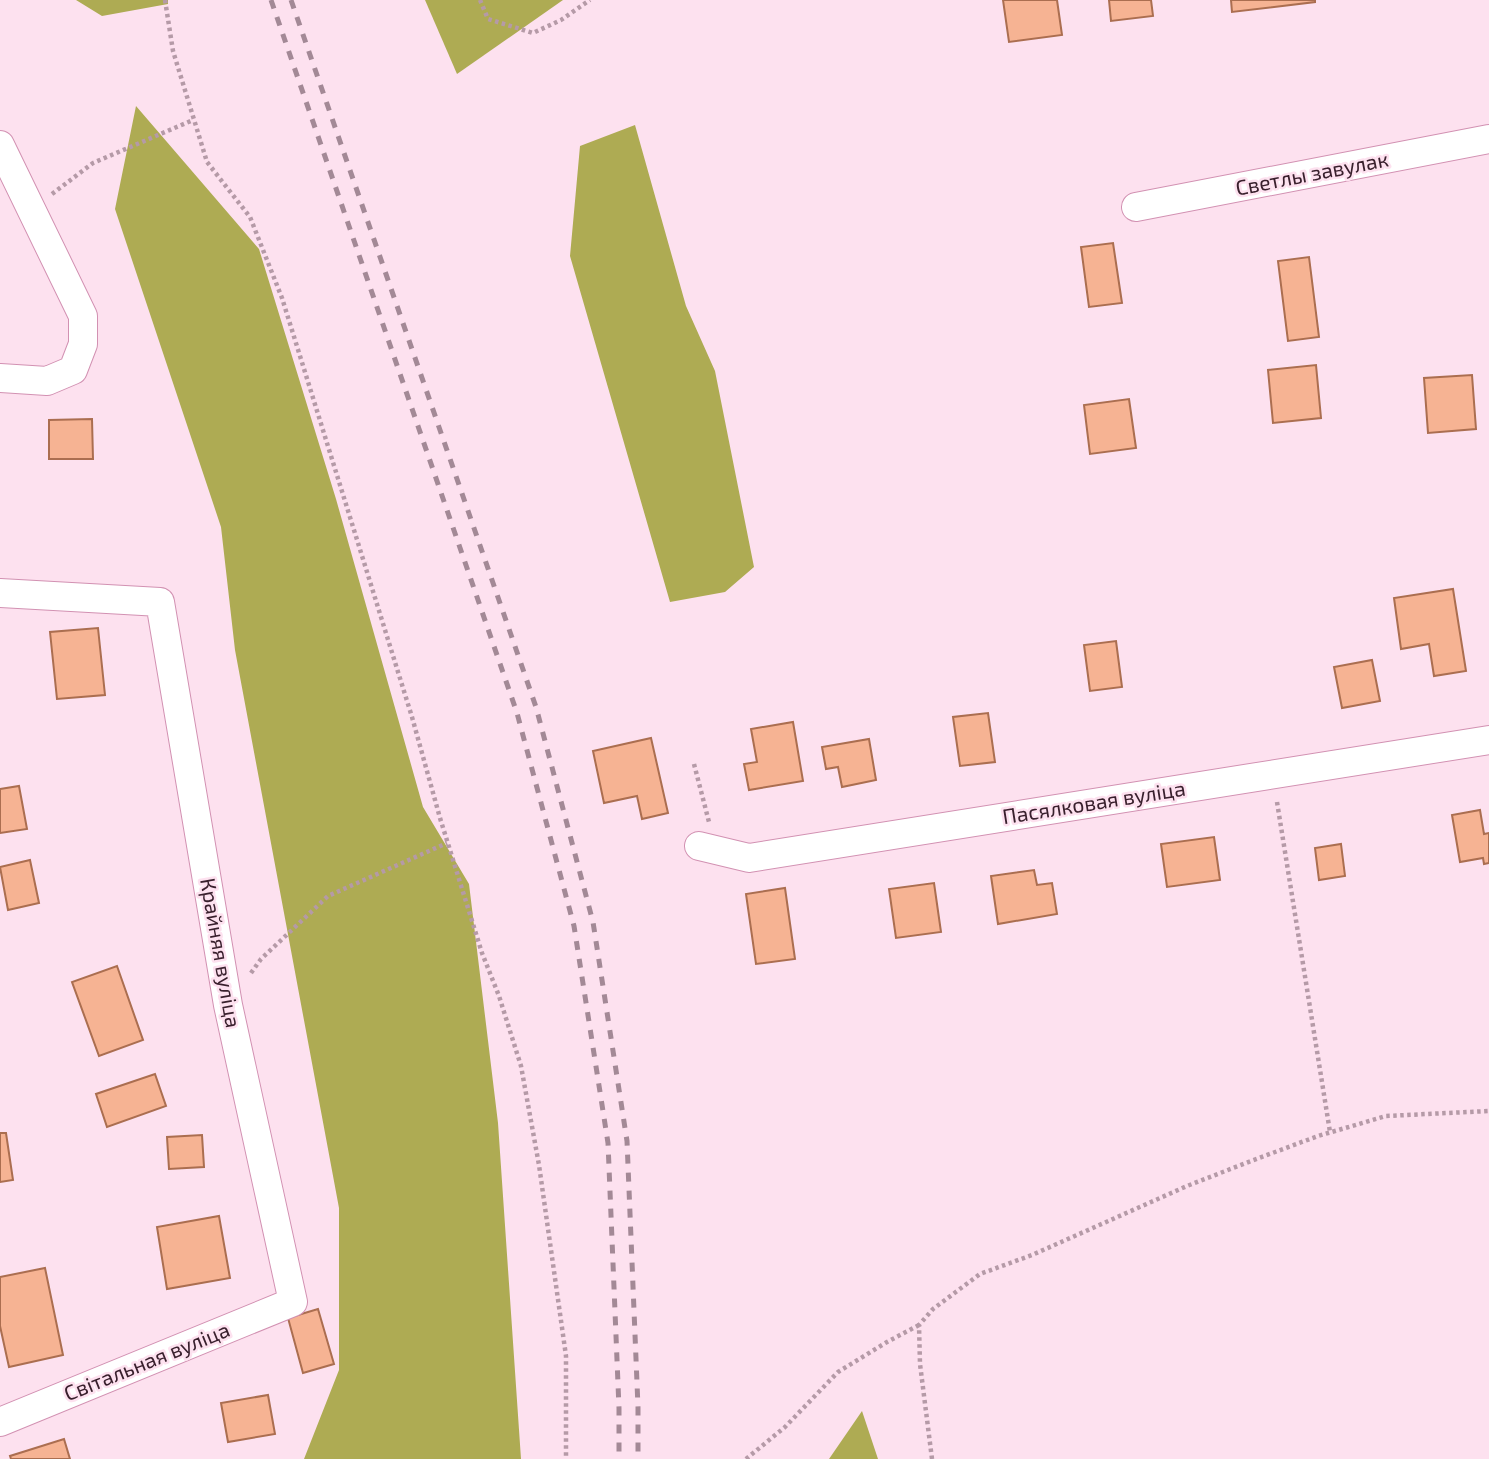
<svg xmlns="http://www.w3.org/2000/svg" width="1489" height="1459" viewBox="0 0 1489 1459" font-family="'Exo 2',sans-serif">
	<rect width="100%" height="100%" fill="#fde1ef"/>
	<g fill="#aeab53">
		<path d="M76 0H168V4L102 16Z"/>
		<path d="M425 0H563L457 74Z"/>
		<path d="M136 106 259 249 336 499 423 807 469 884 498 1123 521 1459H304L339 1370V1208L235 650 221 527 115 209Z"/>
		<path d="M635 125 686 306 715 371 754 567 725 592 670 602 570 256 580 146Z"/>
		<path d="M862 1411 878 1459H829Z"/>
	</g>
	<g fill="#f6b393" stroke="#ab6e50" stroke-width="2">
		<path d="M1003 0H1057L1062 35 1009 42Z"/>
		<path d="M1109 0H1151L1153 16 1111 21Z"/>
		<path d="M1231 0H1315V2L1232 12Z"/>
		<path d="M1113 243 1122 303 1089 307 1081 247Z"/>
		<path d="M1309 257 1319 337 1288 341 1278 261Z"/>
		<path d="M1316 365 1321 418 1273 423 1268 370Z"/>
		<path d="M1472 375 1476 429 1428 433 1424 378Z"/>
		<path d="M1129 399 1136 448 1090 454 1084 405Z"/>
		<path d="M92 419 93 459H49V420Z"/>
		<path d="M1453 589 1466 671 1434 676 1429 644 1401 649 1394 598Z"/>
		<path d="M98 628 105 695 57 699 50 632Z"/>
		<path d="M1116 641 1122 687 1090 691 1084 645Z"/>
		<path d="M1372 660 1380 701 1342 708 1334 667Z"/>
		<path d="M988 713 995 762 960 766 953 717Z"/>
		<path d="M793 722 803 781 749 790 744 764 757 762 751 729Z"/>
		<path d="M651 738 668 813 642 819 637 796 604 803 593 751Z"/>
		<path d="M869 739 876 780 842 787 838 767 826 769 822 747Z"/>
		<path d="M19 786 27 829 0 833V789Z"/>
		<path d="M1480 810 1484 834 1489 833V863L1484 864 1483 858 1460 862 1452 815Z"/>
		<path d="M1214 837 1220 880 1167 887 1161 844Z"/>
		<path d="M1341 844 1345 876 1319 880 1315 848Z"/>
		<path d="M30 860 39 903 8 910 0 867Z"/>
		<path d="M1034 870 1037 885 1052 883 1057 914 998 924 991 876Z"/>
		<path d="M934 883 941 932 896 938 889 889Z"/>
		<path d="M785 888 795 959 756 964 746 894Z"/>
		<path d="M117 966 143 1040 99 1056 72 982Z"/>
		<path d="M155 1074 166 1106 107 1127 96 1094Z"/>
		<path d="M0 1133H6L13 1180 0 1182Z"/>
		<path d="M202 1135 204 1167 169 1169 167 1137Z"/>
		<path d="M219 1216 230 1278 167 1289 157 1227Z"/>
		<path d="M45 1268 63 1355 9 1367 0 1326V1277Z"/>
		<path d="M318 1309 334 1364 303 1373 288 1318Z"/>
		<path d="M268 1395 275 1434 228 1442 221 1403Z"/>
		<path d="M64 1439 70 1459H11L10 1456Z"/>
	</g>
	<g fill="none" stroke-linecap="round" stroke-linejoin="round">
		<defs>
			<g id="minor">
				<path d="M0 145 83 316V344L73 370 47 381 0 378"/>
				<path d="M1136 207 1489 139"/>
				<path d="M0 593 160 602 228 1005 293 1302 0 1422"/>
				<path d="M699 846 749 858 1489 740"/>
			</g>
		</defs>
		<use href="#minor" stroke="#d291b2" stroke-width="30"/>
		<g stroke="#b59aa7" stroke-width="4.5" stroke-dasharray="3.5 3.5" stroke-linecap="butt">
			<path d="M165 0 173 51 207 162 250 217 282 298 412 717 440 818 482 953 499 996 521 1066 539 1165 566 1356V1459"/>
			<path d="M480 0 488 19 533 33 561 20 590 0"/>
			<path d="M52 194 93 163 193 120"/>
			<path d="M694 764 709 822"/>
			<path d="M1277 802 1330 1132"/>
			<path d="M251 973 261 959 328 896 447 843"/>
			<path d="M746 1459 785 1427 838 1372 887 1342 919 1325"/>
			<path d="M932 1459 920 1364 919 1325 933 1309 980 1274 1032 1255 1187 1186 1251 1161 1318 1136 1386 1116 1489 1111"/>
		</g>
		<use href="#minor" stroke="#fff" stroke-width="28"/>
		<g stroke="#a38996" stroke-width="5" stroke-dasharray="9 9" stroke-linecap="butt">
			<path d="M271 0 517 713 574 926 608 1143 619 1408V1459"/>
			<path d="M291 0 536 707 593 922 627 1141 638 1407V1459"/>
		</g>
	</g>
	<g text-anchor="middle" stroke-width="5" stroke-linejoin="round" paint-order="stroke">
		<g font-size="21" fill="#39202d" stroke="#fde1ef">
			<text transform="translate(1312 174) rotate(-11)" y="7">Светлы завулак</text>
			<text transform="translate(1094 803) rotate(-9)" y="7">Пасялковая вуліца</text>
			<text transform="translate(220 953) rotate(80)" y="7">Крайняя вуліца</text>
			<text transform="translate(147 1362) rotate(-22)" y="7">Світальная вуліца</text>
		</g>
	</g>
</svg>
